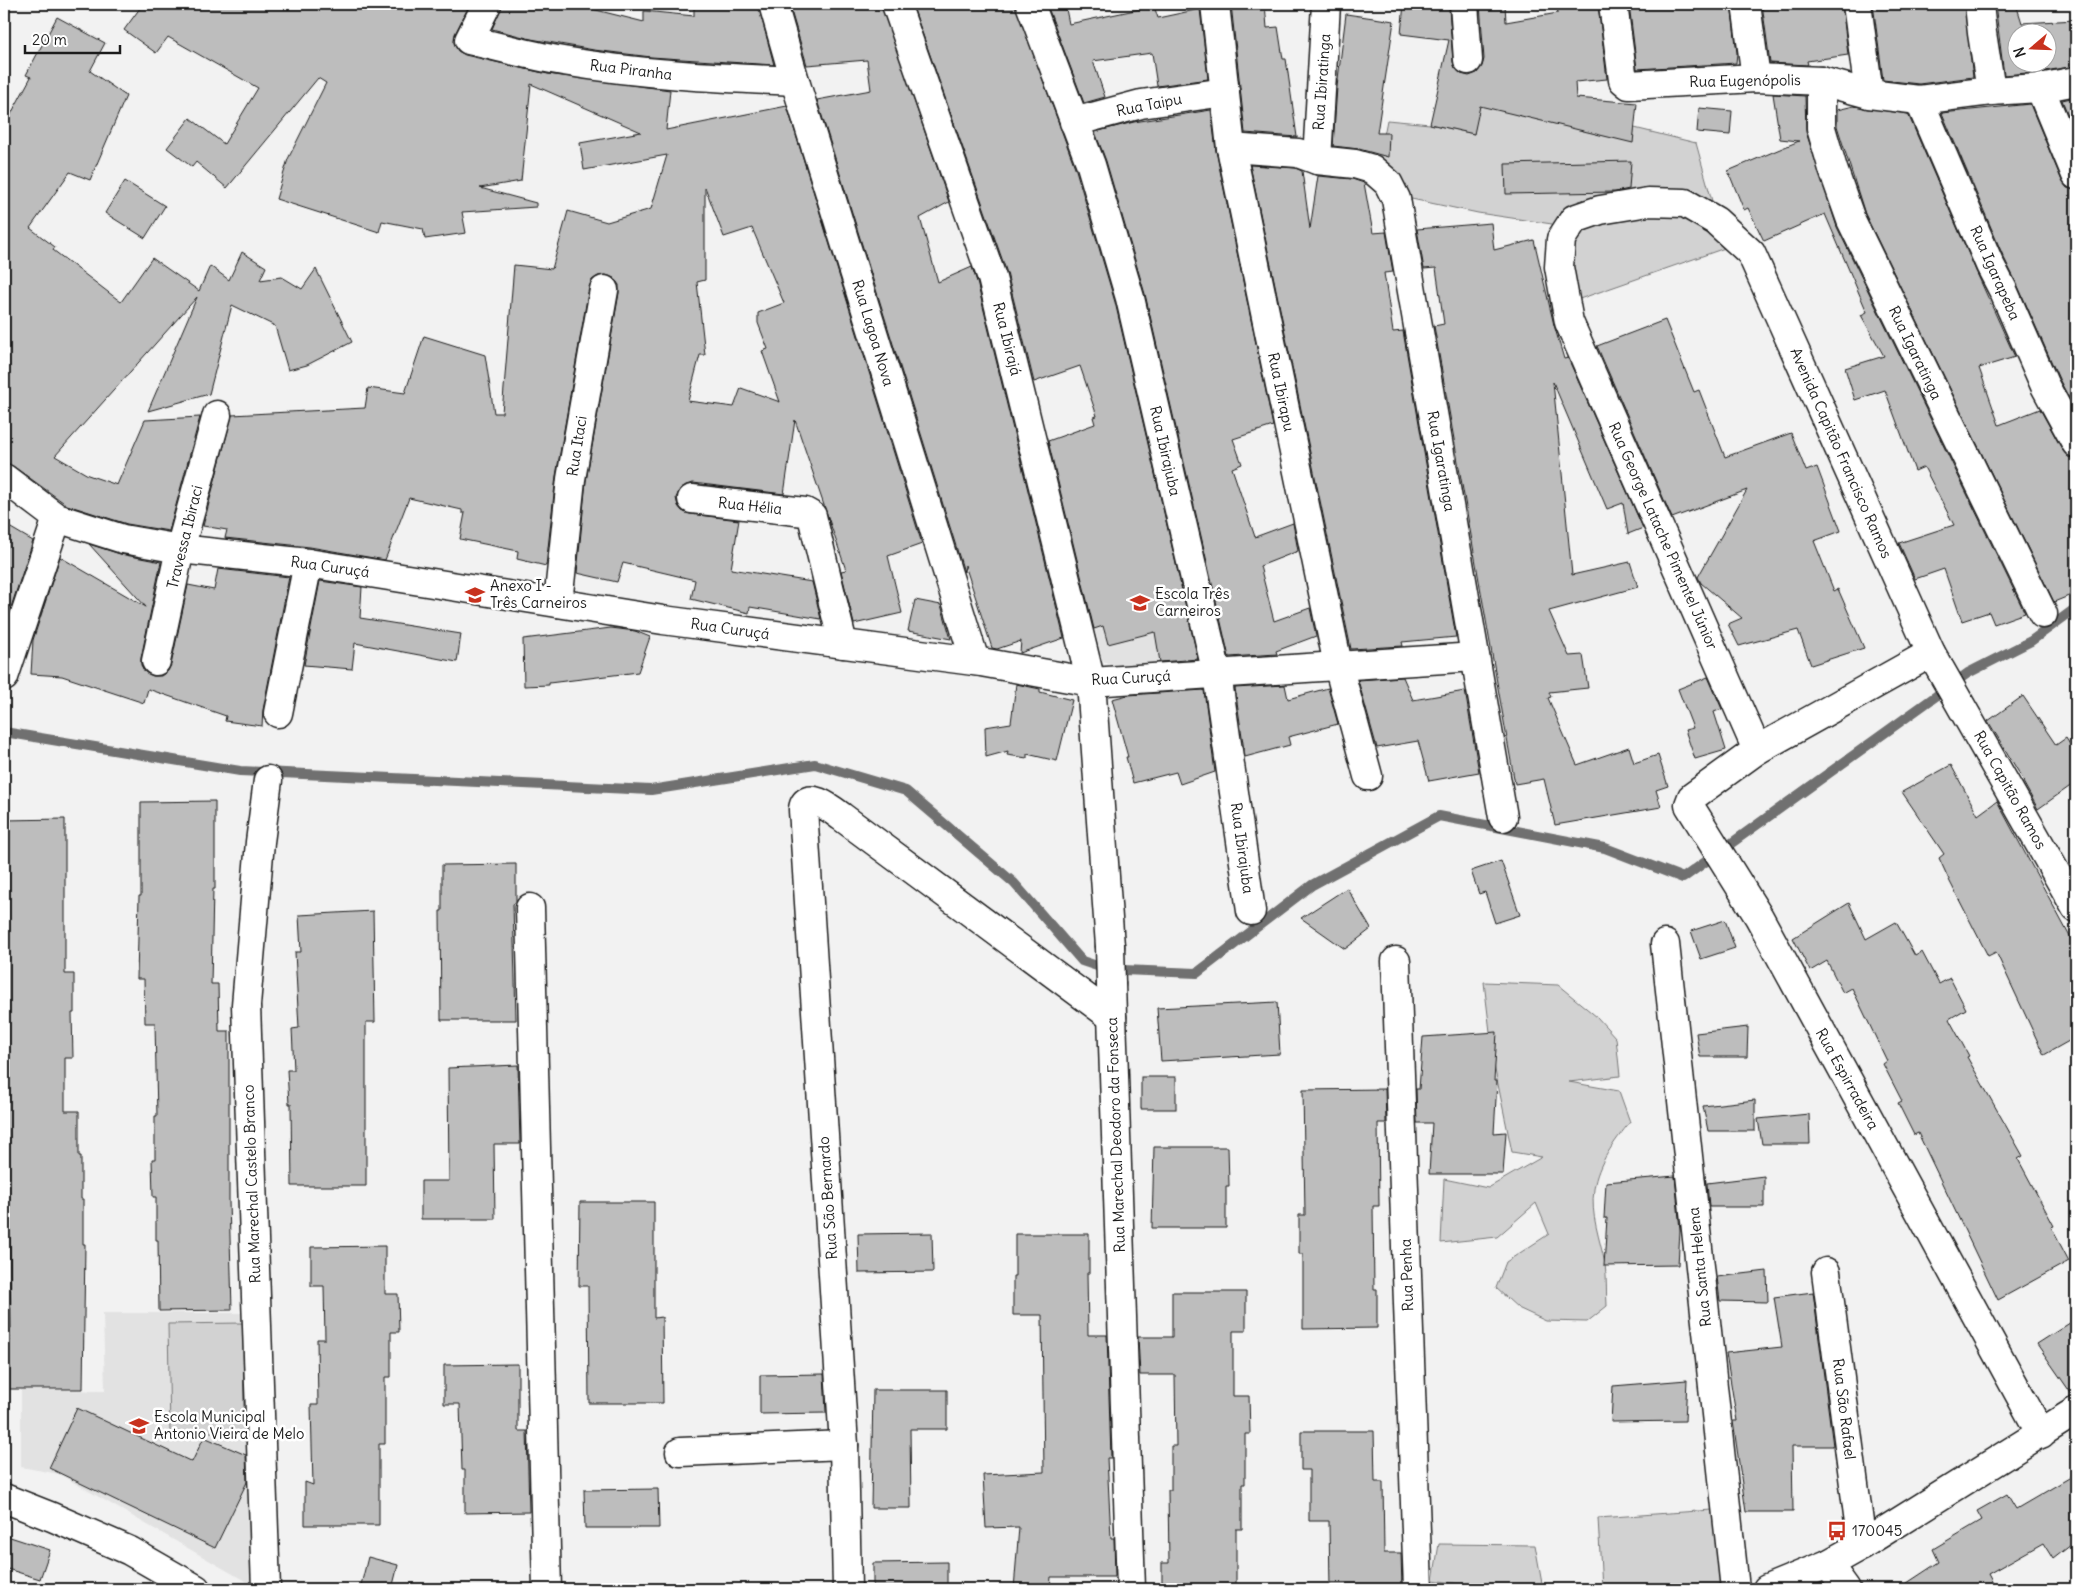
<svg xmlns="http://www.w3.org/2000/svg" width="2080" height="1593" viewBox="0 0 2080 1593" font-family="Delius,sans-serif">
	<rect width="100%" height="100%" fill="#f2f2f2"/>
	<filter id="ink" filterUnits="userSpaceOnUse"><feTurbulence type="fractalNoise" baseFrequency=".02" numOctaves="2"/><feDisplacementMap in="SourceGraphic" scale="10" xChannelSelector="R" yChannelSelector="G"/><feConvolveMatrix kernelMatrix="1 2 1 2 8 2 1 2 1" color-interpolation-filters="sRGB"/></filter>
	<g filter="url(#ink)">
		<g fill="#e2e2e2">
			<path d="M1177 532 1202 657 1198 662 1111 666 1102 660 1076 548Z"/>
			<path d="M103 1313H252L259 1589 59 1474 21 1467V1389L105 1391Z"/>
		</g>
		<g fill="#d2d2d2" stroke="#777">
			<path d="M1479 90 1696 143 1725 248 1568 303 1567 246 1552 224 1478 213 1383 193 1377 171 1387 120 1430 124 1474 134Z"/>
			<path d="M1484 982 1558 985 1597 1017 1616 1038 1620 1076 1569 1082 1619 1091 1630 1122C1614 1142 1598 1163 1594 1189 1590 1215 1600 1239 1605 1264 1607 1278 1606 1292 1607 1306L1587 1322 1546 1321 1518 1308 1496 1288 1506 1262 1549 1234 1536 1203 1497 1237 1441 1243 1444 1179 1488 1188 1542 1157 1512 1152 1494 1065Z"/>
			<path d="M243 1323 244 1432H170L168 1324Z"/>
			<path d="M1712 1510 1722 1583 1707 1589H1602L1598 1518Z"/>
			<path d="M1439 1544 1535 1545 1543 1589H1493L1433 1580Z"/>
		</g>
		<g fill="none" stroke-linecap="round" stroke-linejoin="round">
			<g stroke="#707070" stroke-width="10">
				<path d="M4 732 240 771 651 790 815 764 906 791 1014 883 1082 961 1100 967"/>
				<path d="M1123 970 1197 973 1312 885 1439 816 1605 848 1683 878 1968 673 2031 641 2076 608"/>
			</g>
		</g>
		<g fill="#bdbdbd" stroke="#1c1c1c" fill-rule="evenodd">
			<path d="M143 4H470L455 34 454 43 458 51 465 55 548 74 670 90 666 130 787 106 922 544 888 556 902 613 854 624 841 571 846 570 795 420 784 494 693 483 686 485 680 489 676 498 678 506 682 511 690 514 739 520 731 569 812 582 821 619 750 607 749 613 691 599 695 580 623 563 617 582 577 573 586 481 619 293V285L614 278 606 275 598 276 592 280 589 287 556 476 546 566 517 559 518 551 460 539 465 513H462V510L409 498 385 560 310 547 225 538 227 530 203 526 232 415 365 408 368 388 405 393 424 336 485 355 494 413H502L514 265 552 269 568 211 607 222 651 209 667 155 584 170 580 143 641 132 531 84 521 181 480 188 536 203V207L462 212 466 233 425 239 423 229 382 221 379 232 276 199 288 159 326 83 318 78 227 188 196 162 192 167 167 148 190 118 224 144 258 88 168 37 156 53 124 30ZM705 187 724 237 752 228 784 303 758 313V323L768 349 762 351 780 402 741 388 734 407 688 401 700 355H705L697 282 705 280Z"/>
			<path d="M503 4H572L644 22V11L694 16V4H758L774 65 651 57 594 50 531 39 492 29Z"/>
			<path d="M789 4H881L949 202 920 218 938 282 972 267 977 282 1064 638 1020 653 1021 641 997 649 992 648 965 565 964 572 817 100 871 90 867 60 807 65Z"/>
			<path d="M912 4H1015L1076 170 1115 302 1198 659 1160 662 1155 632 1108 644 1103 626 1094 629 1048 441 1095 424 1093 417 1097 416 1080 366 1034 382 1007 273Z"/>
			<path d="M1065 4 1069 24 1154 6 1158 18 1200 9 1208 79 1157 86 1152 53 1093 61 1105 97 1084 103 1047 5Z"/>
			<path d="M1231 4H1265L1267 28 1278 27 1283 59H1286L1297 137 1245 133Z"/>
			<path d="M1404 4 1449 8 1453 62 1455 68 1461 74 1469 76 1477 73 1482 66 1484 59 1480 4H1505L1506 22 1558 13 1556 4H1598L1607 79 1575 82 1576 98 1637 103 1633 143 1480 106 1474 134 1430 124 1449 40 1401 34Z"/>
			<path d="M1629 4H1731L1737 53 1736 63 1637 69Z"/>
			<path d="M1762 4H1842L1848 55 1807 61 1808 65 1770 63Z"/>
			<path d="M1873 4H1964L1973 77 1919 84 1883 80Z"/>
			<path d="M1995 4H2016L2022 23 2076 20V66L2038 72 2004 75ZM2018 32H2048V62H2018Z"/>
			<path d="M1346 14 1394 21 1377 133H1389L1388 157 1359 149 1333 146 1337 87Z"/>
			<path d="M57 17 105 43 90 71 126 96 90 180 70 172 30 228 55 247 53 250 121 302 152 258 199 291 210 266 229 280 242 252 266 267 260 280 282 277 302 289 316 269 352 342 307 365 288 370 275 326 232 305 209 394 148 411 197 297 55 456 88 475 117 485 145 420 200 417 169 531 127 524 67 505 13 466 4 463V127L31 77 26 75Z"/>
			<path d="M1773 94 1805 96 1806 132 1837 227 2025 613 1994 624 1989 612 1962 621 1944 569 1915 579 1899 543 1954 525 1924 467 1915 471 1885 390 1855 400 1845 368 1884 356 1861 315 1867 312 1825 214 1764 241 1748 208 1744 210 1728 171 1799 141 1780 139Z"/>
			<path d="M2076 97V135L2062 100Z"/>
			<path d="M2030 104 2062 181 2067 188 2076 190V411L2059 379 2017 284 2004 258 1942 113Z"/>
			<path d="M1854 106 1908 114 1976 271 2015 357 1979 368 1999 425 2040 409 2063 451 2068 457 2076 459V593L2054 602 1865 214 1837 126V110Z"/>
			<path d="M1699 108 1732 111 1730 135 1697 132Z"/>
			<path d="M1211 110 1216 151 1273 426 1233 439 1242 464 1232 468 1255 537 1293 523 1298 551 1260 566 1274 621 1310 608 1316 636 1276 651 1277 654 1229 657 1145 294 1106 161 1095 132 1134 122Z"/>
			<path d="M1631 161 1629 189 1615 192 1506 194 1505 164Z"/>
			<path d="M1250 165 1295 168 1302 171 1310 229 1318 176 1352 179 1364 183 1373 233 1386 232 1393 272 1384 273 1393 332 1403 331 1456 637 1402 642 1403 646 1351 649Z"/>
			<path d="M125 181 165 206 145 238 105 213Z"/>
			<path d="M1491 223 1494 250 1534 240 1554 325 1564 359 1568 358 1643 528 1628 534 1623 503 1607 509 1553 382 1572 575 1630 562 1638 587 1549 611 1569 656 1583 655 1588 688 1549 692 1551 697 1548 698 1577 765 1629 747 1634 763 1658 755 1668 786 1656 790 1661 807 1555 825 1544 779 1515 784 1434 326 1444 324 1436 268 1424 269 1417 229Z"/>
			<path d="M1665 320 1694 392 1699 390 1725 457 1791 433 1806 471 1817 467 1841 531 1814 541 1834 591 1838 589 1864 648 1811 665 1798 630 1739 646 1728 624 1742 618 1701 583 1698 577 1747 490 1672 518 1597 346Z"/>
			<path d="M4 524 33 541 9 613 4 610Z"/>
			<path d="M89 544 120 554 161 562 141 658V665L145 672 153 676H161L168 671 171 665 188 585 214 590 218 569 289 577 263 710 262 726 225 721 226 716 148 689 144 703 62 676 31 674 33 640 60 557 146 607Z"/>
			<path d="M320 581 362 587 360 618 461 634 457 662 355 643 352 669 304 665Z"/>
			<path d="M915 600 941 605 951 639 908 631Z"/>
			<path d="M611 628 635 631 650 637 638 672 549 683V685L524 686 523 639Z"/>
			<path d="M1403 677 1413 700 1465 691 1479 772 1429 781 1418 741 1377 748 1358 680Z"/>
			<path d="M1708 677 1722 709 1714 712 1726 750 1695 759 1685 730 1693 728 1678 689Z"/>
			<path d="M1016 684 1040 689V692L1072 700 1057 761 1027 754V758L1007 755 1008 751 986 757 985 727 1011 723Z"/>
			<path d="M1285 685 1288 699 1328 688 1338 724 1288 737 1290 745 1245 757 1235 688Z"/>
			<path d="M1204 690 1215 772 1180 784 1176 772 1133 783 1126 757H1128L1112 699 1128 695Z"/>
			<path d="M2023 696 2056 745 2066 738 2076 754V782L2038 809 2023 782 2024 781 1988 721Z"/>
			<path d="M1951 765 1978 815 1997 801 2076 948V1037L2044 1055 1996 952 1988 956 1950 882 1939 858 1944 854 1902 792Z"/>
			<path d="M215 801V889H213L211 984H218L219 1031H229V1201L232 1310 159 1311 158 1240H156V1197H153L152 1159H155V1116H157L155 1023H145L144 979H137L139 896H141V802Z"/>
			<path d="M65 819V974H74V1013H72L73 1058H65V1111H79V1156H81V1199H83V1244H85L83 1389H9V1328H11L9 1195H7L4 1105V820Z"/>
			<path d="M1501 861 1520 915 1495 923 1485 892 1479 894 1471 871Z"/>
			<path d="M516 864V902L513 904 516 1020H441L440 911H442V865Z"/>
			<path d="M1347 888 1371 929 1345 949 1301 918Z"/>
			<path d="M1849 903 1866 939 1896 922 1915 956 1922 952 1939 984 1950 978 1966 1009 1949 1019 1969 1056 1967 1057 2023 1156 2018 1159 2054 1226 2051 1227 2069 1261 1998 1300 1918 1133 1914 1135 1898 1103 1902 1101 1883 1064 1887 1061 1852 988 1843 993 1827 961 1810 971 1793 938Z"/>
			<path d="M373 911 375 1022H366V1186H292L291 1104H289L287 1070H294L292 1029 299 1028 295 952H301L299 915Z"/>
			<path d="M1725 920 1735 948 1701 959 1691 931Z"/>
			<path d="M1277 1002 1280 1054 1161 1061 1157 1008Z"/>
			<path d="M1748 1027 1747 1057H1700L1696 1033Z"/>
			<path d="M1497 1032 1494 1081H1497L1494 1133 1506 1132 1503 1174H1429L1432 1123H1417L1416 1089H1419L1423 1037Z"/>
			<path d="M518 1065 520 1144H494L495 1219H421V1181H449L448 1068Z"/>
			<rect x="1141" y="1077" width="35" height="32"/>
			<path d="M1385 1089 1386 1123H1378L1379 1206H1373L1374 1289H1377V1328L1303 1329V1254H1299V1215H1305L1303 1090Z"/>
			<path d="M1755 1100V1131H1708L1703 1106Z"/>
			<path d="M1809 1114 1810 1144H1762L1758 1119Z"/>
			<path d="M1154 1147H1228L1229 1186H1226V1228H1152Z"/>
			<path d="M1675 1176 1680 1230 1678 1265 1604 1266 1607 1218H1604L1606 1182Z"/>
			<path d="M1764 1176V1207H1709L1707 1183Z"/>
			<path d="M580 1202H654V1318L662 1317 663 1403H589L588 1286H579Z"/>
			<path d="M932 1233 933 1272 859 1273 858 1234Z"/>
			<path d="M1015 1234H1089V1273H1087L1088 1335H1107L1111 1458H1107L1111 1538H1114L1115 1577H1051L1050 1589H1014L1019 1527 986 1528 983 1475 1044 1472 1042 1315H1013V1276H1015Z"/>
			<path d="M385 1246V1294H398L399 1332H391V1377H385V1444H379V1525H305V1482L313 1485 311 1405H318L317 1339H325L324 1286H311V1247Z"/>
			<path d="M1767 1271 1768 1302 1720 1301 1717 1277Z"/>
			<path d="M1172 1292H1246V1331H1233V1396H1249L1250 1434H1245V1484H1242V1529H1236V1589H1162V1563H1169L1168 1490H1171V1446H1176L1175 1375H1140L1138 1337H1172Z"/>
			<path d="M1813 1292 1833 1446H1792L1793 1512H1746L1733 1421H1737L1726 1353 1782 1347 1774 1297Z"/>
			<path d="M2076 1319V1396H2073L2037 1344Z"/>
			<path d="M518 1364V1431H527L529 1512 465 1513V1470H462L460 1404H444V1365Z"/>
			<path d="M824 1374 826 1413 760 1414V1375Z"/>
			<path d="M1687 1380 1685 1421 1611 1422 1613 1386Z"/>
			<path d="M873 1390H947V1429H910L911 1508H871Z"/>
			<path d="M77 1408 192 1462 204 1437 246 1455 247 1482 215 1548 49 1468Z"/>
			<path d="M1301 1431H1374L1375 1482H1383L1384 1553H1401L1402 1589H1330L1329 1521H1309V1470H1301Z"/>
			<path d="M2076 1474V1541L2053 1559 2043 1543 1988 1574 1996 1589H1898L1939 1562 1933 1549 1982 1520 1977 1511 2007 1494 2016 1509Z"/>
			<path d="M658 1489 659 1528H585L584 1490Z"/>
			<path d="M4 1535 50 1550 40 1579 4 1568Z"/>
			<path d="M368 1557 398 1565 392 1589H360Z"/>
			<path d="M947 1562V1589H873V1563Z"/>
		</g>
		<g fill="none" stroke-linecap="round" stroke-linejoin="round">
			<defs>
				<g id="street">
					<path d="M487 4 469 40C500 47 531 56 563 61 640 74 717 78 795 81"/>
					<path d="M773 4 795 81 975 661"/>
					<path d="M1030 4 1091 165 1130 298 1217 674 1251 911"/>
					<path d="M1215 4 1231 148 1338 665 1368 776"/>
					<path d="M1464 4 1468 60"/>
					<path d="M1613 4 1623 80 1629 85 1756 78 1821 81 1869 94 1919 100 1991 91 2040 88 2076 81"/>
					<path d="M1746 4 1756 78"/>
					<path d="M1857 4 1869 94"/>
					<path d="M1979 4 1982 33 1991 91"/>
					<path d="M1821 81V128L1833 169 1851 220 2043 614"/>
					<path d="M2040 88 2076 175"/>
					<path d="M1919 100 1990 265 2003 290 2045 386 2076 443"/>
					<path d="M1074 122 1141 104 1225 92"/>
					<path d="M1231 148 1298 153 1317 160 1355 164 1372 169 1388 183 1396 199 1503 817"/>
					<path d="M1317 160 1326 4"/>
					<path d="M4 478 57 518 123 539 180 549 308 563 663 620 981 662 1091 682 1475 657"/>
					<path d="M692 499 805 512 812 516 843 644"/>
					<path d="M558 603 571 479 604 290"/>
					<path d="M1931 653 1757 750 1692 797 1689 805 1759 917 2041 1434"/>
					<path d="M156 661 180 549 217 415"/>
					<path d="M4 677 57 518"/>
					<path d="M278 713 308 563"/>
					<path d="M1757 750 1569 322 1559 267 1561 239 1574 219 1600 210 1648 202 1685 203 1716 221 1751 253 1931 653 2076 908"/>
					<path d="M530 908 547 1589"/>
					<path d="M1665 944 1735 1589"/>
					<path d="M1110 946 1111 984"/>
					<path d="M1396 961 1418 1589"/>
					<path d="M1826 1272 1862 1545"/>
					<path d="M680 1452 844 1445"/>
					<path d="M1828 1564 1846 1589"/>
					<path d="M266 1589 246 1005 260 842 268 780"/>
					<path d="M847 1589 844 1445 804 825C804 820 803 814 803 809 806 788 835 812 842 817L1112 1017"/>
				</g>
				<g id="secondary">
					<path d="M896 4 992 278 1091 682 1110 946"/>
					<path d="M1111 984 1131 1589"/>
					<path d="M4 1498 52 1517 130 1551 196 1589"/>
					<path d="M1767 1589 1828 1564 1862 1545 2076 1411"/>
				</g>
			</defs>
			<use href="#street" stroke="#1c1c1c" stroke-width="31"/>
			<use href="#secondary" stroke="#1c1c1c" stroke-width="31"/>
			<use href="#street" stroke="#fff" stroke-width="28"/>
			<use href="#secondary" stroke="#fff" stroke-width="28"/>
		</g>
	</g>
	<defs>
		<symbol id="school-bare" viewBox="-9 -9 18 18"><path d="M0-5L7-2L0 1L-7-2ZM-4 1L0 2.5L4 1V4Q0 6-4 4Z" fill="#c8321e" stroke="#fff" stroke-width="2.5" paint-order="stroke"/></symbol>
		<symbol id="bus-bare" viewBox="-9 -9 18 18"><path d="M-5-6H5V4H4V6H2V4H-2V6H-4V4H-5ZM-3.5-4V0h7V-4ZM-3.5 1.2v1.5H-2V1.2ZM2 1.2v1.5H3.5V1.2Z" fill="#c8321e" stroke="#fff" stroke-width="2.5" paint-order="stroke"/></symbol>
	</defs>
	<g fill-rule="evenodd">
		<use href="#school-bare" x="461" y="581" width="28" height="28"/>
		<use href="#school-bare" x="1126" y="589" width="28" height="28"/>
		<use href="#school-bare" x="125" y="1412" width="28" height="28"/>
		<use href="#bus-bare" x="1823" y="1517" width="28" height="28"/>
	</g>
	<g text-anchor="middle" stroke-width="5" stroke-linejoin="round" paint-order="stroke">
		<g font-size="15" fill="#1c1c1c" stroke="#fff">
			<text transform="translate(631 70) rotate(7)" y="5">Rua Piranha</text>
			<text transform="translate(1745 81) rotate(-1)" y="5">Rua Eugenópolis</text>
			<text transform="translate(1322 82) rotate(-86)" y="5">Rua Ibiratinga</text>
			<text transform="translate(1149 105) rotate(-11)" y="5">Rua Taipu</text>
			<text transform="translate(1995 273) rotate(66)" y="5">Rua Igarapeba</text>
			<text transform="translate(873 333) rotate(73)" y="5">Rua Lagoa Nova</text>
			<text transform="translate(1007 339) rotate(76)" y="5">Rua Ibirajá</text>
			<text transform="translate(1915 353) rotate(64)" y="5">Rua Igaratinga</text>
			<text transform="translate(1281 392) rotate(78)" y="5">Rua Ibirapu</text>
			<text transform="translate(577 446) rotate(-81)" y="5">Rua Itaci</text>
			<text transform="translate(1165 451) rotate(77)" y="5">Rua Ibirajuba</text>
			<text transform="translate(1841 453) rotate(66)" y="5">Avenida Capitão Francisco Ramos</text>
			<text transform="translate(1441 461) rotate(80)" y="5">Rua Igaratinga</text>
			<text transform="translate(750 506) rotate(6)" y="5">Rua Hélia</text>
			<text transform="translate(1663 536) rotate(66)" y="5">Rua George Latache Pimentel Júnior</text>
			<text transform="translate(185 537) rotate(-76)" y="5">Travessa Ibiraci</text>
			<text transform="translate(330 567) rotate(8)" y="5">Rua Curuçá</text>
			<text transform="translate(730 629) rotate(8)" y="5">Rua Curuçá</text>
			<text transform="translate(1131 678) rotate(-3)" y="5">Rua Curuçá</text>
			<text transform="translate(2010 790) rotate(61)" y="5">Rua Capitão Ramos</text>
			<text transform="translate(1242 848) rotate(82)" y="5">Rua Ibirajuba</text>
			<text transform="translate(1847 1079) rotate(61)" y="5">Rua Espirradeira</text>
			<text transform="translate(1116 1135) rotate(-92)" y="5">Rua Marechal Deodoro da Fonseca</text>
			<text transform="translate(252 1184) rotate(-92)" y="5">Rua Marechal Castelo Branco</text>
			<text transform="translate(828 1198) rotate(-94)" y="5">Rua São Bernardo</text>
			<text transform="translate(1700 1267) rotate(-96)" y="5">Rua Santa Helena</text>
			<text transform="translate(1407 1275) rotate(-92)" y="5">Rua Penha</text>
			<text transform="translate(1844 1409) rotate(83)" y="5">Rua São Rafael</text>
		</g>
		<g font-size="15" fill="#1c1c1c" stroke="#fff" text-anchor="start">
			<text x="490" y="591">Anexo I -<tspan x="490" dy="17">Três Carneiros</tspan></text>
			<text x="1155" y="599">Escola Três<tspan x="1155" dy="17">Carneiros</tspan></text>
			<text x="154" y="1422">Escola Municipal<tspan x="154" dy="17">Antonio Vieira de Melo</tspan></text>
			<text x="1852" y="1536">170045</text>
		</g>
	</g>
	<rect width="2080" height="1593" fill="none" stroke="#fff" stroke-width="20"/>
	<rect x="10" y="10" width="2060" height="1573" fill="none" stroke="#1c1c1c" stroke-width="2" filter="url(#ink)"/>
	<g transform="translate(2032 48) rotate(251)"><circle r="24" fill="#ffffff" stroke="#a4a4a4"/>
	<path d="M0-4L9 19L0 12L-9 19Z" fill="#c8321e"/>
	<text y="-8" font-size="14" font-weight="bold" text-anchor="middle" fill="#1c1c1c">N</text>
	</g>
	<path d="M25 45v8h95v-8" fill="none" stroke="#1c1c1c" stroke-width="2.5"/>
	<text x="32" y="45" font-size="15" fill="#1c1c1c" stroke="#ffffff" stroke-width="4" paint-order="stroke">20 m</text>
</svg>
